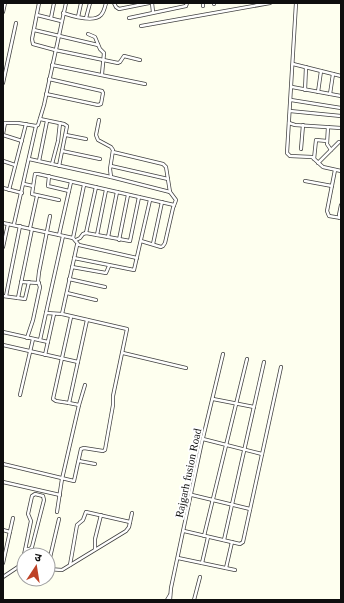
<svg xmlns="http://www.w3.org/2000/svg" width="344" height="603" viewBox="0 0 344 603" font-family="'Times New Roman','Noto Sans Devanagari',serif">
	<rect width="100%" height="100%" fill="#feffef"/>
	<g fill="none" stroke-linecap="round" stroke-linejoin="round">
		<defs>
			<g id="minor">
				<path d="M39 3 32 39 33 44 55 50 118 63 120 62 124 56 140 60"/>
				<path d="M114 3 116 7 119 9 149 3"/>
				<path d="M152 3 153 12"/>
				<path d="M203 3V6"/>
				<path d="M214 3V4"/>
				<path d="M296 3 287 153 290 156 312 157 323 167 341 171"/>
				<path d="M3 12 5 3"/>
				<path d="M63 13C72 16 94 23 101 15 104 12 105 7 106 3"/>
				<path d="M37 15 61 21"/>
				<path d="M78 17 81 3"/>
				<path d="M51 18 54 3"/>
				<path d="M86 18 90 3"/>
				<path d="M129 18 186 6 187 3"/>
				<path d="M141 26 270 3"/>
				<path d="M34 30 98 45"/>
				<path d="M88 34 95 37 100 49 104 53 102 74"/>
				<path d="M293 64 341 76"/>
				<path d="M52 65 145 84"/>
				<path d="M3 83 16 23"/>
				<path d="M292 87 341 96"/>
				<path d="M305 90 306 67"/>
				<path d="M318 92 321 71"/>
				<path d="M46 94 98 105 101 104 103 93 102 91 49 79"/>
				<path d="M330 94 333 74"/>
				<path d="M291 100 341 108"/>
				<path d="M290 111 341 116"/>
				<path d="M40 119 64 124 67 126 59 166"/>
				<path d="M99 120 96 135 98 140 111 147 113 150 110 169 111 177 170 192"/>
				<path d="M3 123H18L36 126 38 125 44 105 66 3"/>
				<path d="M289 123 295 125 341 128"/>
				<path d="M328 127 327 144 331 150"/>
				<path d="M3 134 5 123"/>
				<path d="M3 135 22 141"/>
				<path d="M66 135 86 139"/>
				<path d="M301 149 303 125"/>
				<path d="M62 151 100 159"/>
				<path d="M113 152 163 164 166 167 170 192 176 200 173 208 165 243 163 246 161 247 141 241"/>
				<path d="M29 159 111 177"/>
				<path d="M314 159 316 140 327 141"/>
				<path d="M3 161 15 165"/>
				<path d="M39 161 47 121"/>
				<path d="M318 163 339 142"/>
				<path d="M52 164 58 141 60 123"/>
				<path d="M111 166 168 179"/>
				<path d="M335 170 327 211 329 216 341 218"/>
				<path d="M49 176 48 186 69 191"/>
				<path d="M305 181 332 186"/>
				<path d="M24 184 33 186"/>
				<path d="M3 188 22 193"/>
				<path d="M9 190 26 124"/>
				<path d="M59 200 32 194 35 174H38L174 205"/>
				<path d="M340 218 339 215 341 205"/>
				<path d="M3 223 73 238 79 245 137 258"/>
				<path d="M14 224 36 126"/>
				<path d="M30 228 37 196"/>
				<path d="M86 233 96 187"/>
				<path d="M59 235 71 182"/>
				<path d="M97 235 106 190"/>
				<path d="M108 237 117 192"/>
				<path d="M73 238 84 185"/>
				<path d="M76 240 80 238 83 234 86 233 130 241 139 197"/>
				<path d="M119 240 128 195"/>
				<path d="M153 244 162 202"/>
				<path d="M3 247 8 224"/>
				<path d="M74 258 134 270 150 200"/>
				<path d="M72 267 106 273 109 266"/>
				<path d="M69 279 105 287"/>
				<path d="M21 282 39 283"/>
				<path d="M67 293 96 300"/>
				<path d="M3 296 25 299 29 282"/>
				<path d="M6 296 20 226"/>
				<path d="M18 298 32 229"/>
				<path d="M62 314 77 245"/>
				<path d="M3 332 48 342"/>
				<path d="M27 338 33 320 40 287 38 281 39 272 50 216"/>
				<path d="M40 340 63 236"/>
				<path d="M3 345 78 362"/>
				<path d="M123 353 186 368"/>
				<path d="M45 355 54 314"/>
				<path d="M20 395 33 339"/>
				<path d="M213 399 254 407"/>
				<path d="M69 403 56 401 53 399 71 317"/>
				<path d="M79 405 85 385"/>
				<path d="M203 439 262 454"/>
				<path d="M79 461 95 464"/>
				<path d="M3 464 74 481 81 449 84 448 103 451 105 450 113 405V396L127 329 62 314 46 313"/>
				<path d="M3 482 60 495"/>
				<path d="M192 495 250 509"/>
				<path d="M57 512 62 479 79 405 69 403 87 320"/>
				<path d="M3 530 10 532"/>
				<path d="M184 531 240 544 243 542 281 367"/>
				<path d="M204 536 247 359"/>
				<path d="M224 540 264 362"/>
				<path d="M95 549V539L101 515"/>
				<path d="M24 555 31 521 28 514 32 496 35 494 43 496 44 500 32 547 30 549H25"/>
				<path d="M178 558 235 570"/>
				<path d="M3 563 13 518"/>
				<path d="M22 563 24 555"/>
				<path d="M202 563 208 537"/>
				<path d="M70 565 77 525 83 520 86 512 130 522"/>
				<path d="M48 566 59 519"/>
				<path d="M226 568 232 542"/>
				<path d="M48 569 62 570 126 531 129 527 132 513"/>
				<path d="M3 577 24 563"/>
				<path d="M167 600 170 595"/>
				<path d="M170 600 171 588 201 446 223 354"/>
				<path d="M194 600 200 577"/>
			</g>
		</defs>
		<use href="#minor" stroke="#414141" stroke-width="4"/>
		<use href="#minor" stroke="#fff" stroke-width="2.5"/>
	</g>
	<g text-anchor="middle" stroke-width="4" stroke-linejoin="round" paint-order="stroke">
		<g font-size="11" fill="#0e0e0e" stroke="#fff">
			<text transform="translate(188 473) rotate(-78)" y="4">Rajgarh fusion Road</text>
		</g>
	</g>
	<rect width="344" height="603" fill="none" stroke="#0e0e0e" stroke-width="8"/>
	<g transform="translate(36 567) rotate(12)"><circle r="19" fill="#ffffff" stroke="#9f9f9f"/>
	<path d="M0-3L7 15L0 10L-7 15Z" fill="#be4226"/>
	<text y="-6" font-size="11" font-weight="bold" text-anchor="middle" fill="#0e0e0e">उ</text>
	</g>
</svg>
